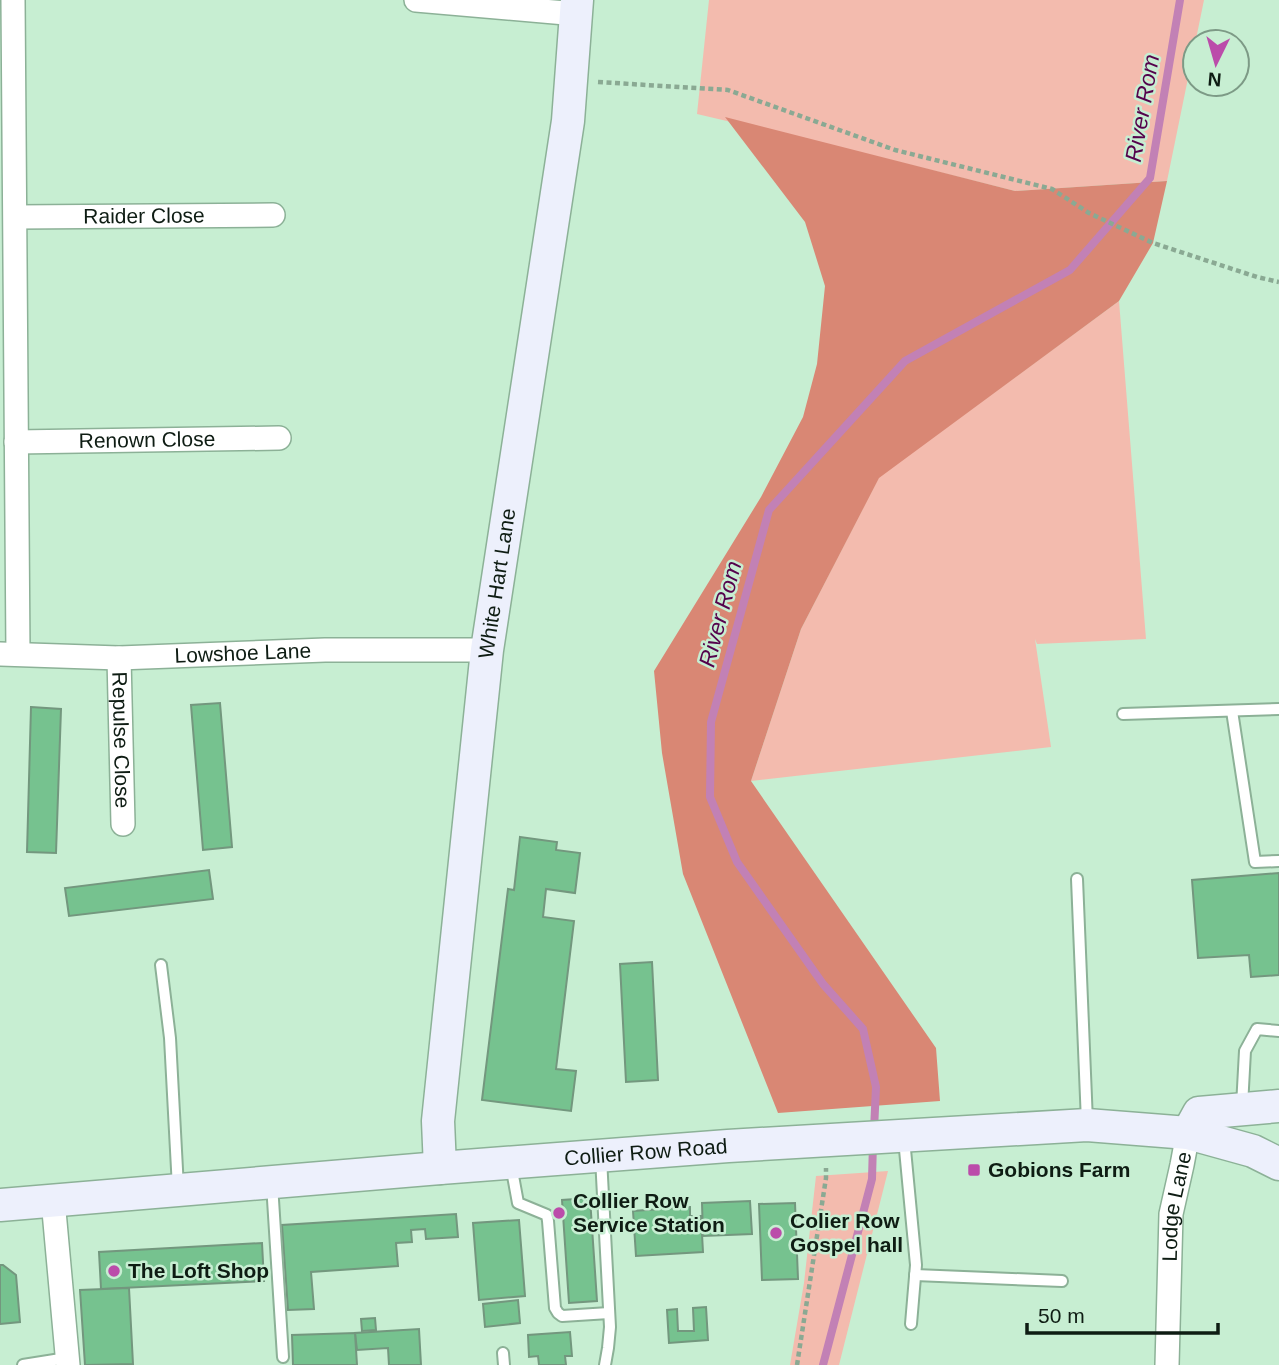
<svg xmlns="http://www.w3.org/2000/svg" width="1279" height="1365" viewBox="0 0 1279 1365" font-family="Arial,sans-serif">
	<rect width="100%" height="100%" fill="#c7eed2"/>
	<g fill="#f3bbae">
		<path d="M709 0H1204L1167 181 1015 191 867 154 697 114Z"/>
		<path d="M1119 301 1146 639 1037 644 1035 639 1051 747 751 781 801 629 879 477Z"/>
		<path d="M888 1171 839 1365H790L804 1283 816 1176Z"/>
	</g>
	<path fill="#d98774" d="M725 117 1015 191 1167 181 1153 243 1119 301 879 478 801 629 751 781 936 1048 940 1101 778 1113 683 874 662 753 654 671 761 497 803 417 817 364 825 286 805 222Z"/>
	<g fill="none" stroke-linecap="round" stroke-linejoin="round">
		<g stroke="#c281b5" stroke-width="8">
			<path d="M874 1130 876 1087 863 1029 823 984 737 862 710 797 711 722 769 510 905 361 1070 270 1150 178 1180 0"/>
			<path d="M823 1365 872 1179 873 1143"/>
		</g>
	</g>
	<g fill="#76c28f" stroke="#73977e" stroke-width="2">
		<path d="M220 703 232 847 203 850 191 705Z"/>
		<path d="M31 707 61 709 56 853 27 852Z"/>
		<path d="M520 837 557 842 556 850 580 853 575 893 546 889 543 917 574 921 556 1069 576 1071 571 1111 482 1100 508 889 514 890Z"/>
		<path d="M209 870 213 899 69 916 65 888Z"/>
		<path d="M1279 873V975L1251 977 1249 955 1198 958 1192 880Z"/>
		<path d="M652 962 658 1080 626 1082 620 964Z"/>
		<path d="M590 1198 597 1301 569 1303 562 1200Z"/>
		<path d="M750 1201 752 1234 703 1236 702 1203Z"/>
		<path d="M795 1203 798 1279 762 1280 759 1204Z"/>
		<path d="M690 1207V1216H701L703 1252 636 1256 633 1211Z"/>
		<path d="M456 1214 458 1237 426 1239 425 1229 411 1230 412 1242 396 1243 398 1266 311 1272 314 1309 288 1310 282 1225Z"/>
		<path d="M519 1220 525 1296 479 1300 473 1223Z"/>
		<path d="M262 1243 264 1281 101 1289 99 1252Z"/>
		<path d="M0 1265H3L16 1275 20 1322 0 1324Z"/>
		<path d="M129 1288 133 1364 85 1365 80 1290Z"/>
		<path d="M518 1300 520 1323 485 1327 483 1304Z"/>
		<path d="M706 1307 708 1340 669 1343 667 1310 677 1309 678 1331H694L693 1308Z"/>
		<path d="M375 1318 376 1330 362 1331 361 1319Z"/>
		<path d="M419 1329 421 1365H389L388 1348 357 1350 355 1333Z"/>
		<path d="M570 1332 572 1356H565L566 1365H539L538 1356 529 1357 528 1335Z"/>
		<path d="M355 1333 357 1365H293L292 1335Z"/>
	</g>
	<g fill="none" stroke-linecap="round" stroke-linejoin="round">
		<defs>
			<g id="lane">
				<path d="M1232 711 1255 862 1279 861"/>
				<path d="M1123 714 1279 709"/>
				<path d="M1077 879 1087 1122"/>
				<path d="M161 965 170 1038 178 1188"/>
				<path d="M1242 1106 1245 1051 1257 1029 1279 1031"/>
				<path d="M904 1139 916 1265 911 1324"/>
				<path d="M601 1158 610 1327 608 1348 605 1365"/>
				<path d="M511 1165 518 1203 547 1215 548 1221 555 1308 558 1313 562 1316 609 1313"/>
				<path d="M272 1184 283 1357"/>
				<path d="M915 1275 1062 1281"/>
				<path d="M503 1353 504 1365"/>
				<path d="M23 1365 67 1358"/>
			</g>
			<g id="street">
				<path d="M13 0 18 654"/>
				<path d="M416 0 577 14"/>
				<path id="s1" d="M16 217 273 215"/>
				<path id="s2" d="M16 442 279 438"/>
				<path id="s3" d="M0 654 119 658 325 650H487"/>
				<path id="s4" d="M119 658 123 824"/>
				<path d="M53 1200 68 1365"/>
				<path id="s5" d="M1167 1365 1171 1214 1182 1165 1188 1133"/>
			</g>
			<g id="secondary">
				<path d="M1188 1133 1199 1113 1279 1106"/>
				<path id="s6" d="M440 1168 438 1121 487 650 568 121 577 0"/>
				<path id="s7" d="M0 1205 440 1168 728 1146 1087 1125 1188 1133 1253 1151 1279 1164"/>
			</g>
		</defs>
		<use href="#lane" stroke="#8cb197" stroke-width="14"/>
		<use href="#street" stroke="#8cb197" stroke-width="26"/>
		<use href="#secondary" stroke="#8cb197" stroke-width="35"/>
		<g stroke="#8aa993" stroke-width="4.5" stroke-dasharray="5 3.5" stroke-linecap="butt">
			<path d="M598 82 728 90 895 150 1052 189 1089 213 1153 243 1257 277 1279 282"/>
			<path d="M797 1365 826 1178V1168"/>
		</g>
		<use href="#lane" stroke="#fff" stroke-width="10"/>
		<use href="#street" stroke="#fff" stroke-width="23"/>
		<use href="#secondary" stroke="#edf0fc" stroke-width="32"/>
	</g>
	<g fill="#bb4caa" stroke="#c7eed2" stroke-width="2.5">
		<rect x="967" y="1163" width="14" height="14" rx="3.5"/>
		<circle cx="559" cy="1213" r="7"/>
		<circle cx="776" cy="1233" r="7"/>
		<circle cx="114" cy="1271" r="7"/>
	</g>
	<g text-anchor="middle" stroke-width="5" stroke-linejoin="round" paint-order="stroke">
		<g font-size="21" fill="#0e1c13" stroke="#c7eed2">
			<text dy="7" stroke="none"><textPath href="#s1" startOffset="128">Raider Close</textPath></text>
			<text dy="7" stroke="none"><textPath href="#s2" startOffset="131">Renown Close</textPath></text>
			<text dy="7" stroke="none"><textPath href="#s6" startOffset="588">White Hart Lane</textPath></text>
			<text dy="7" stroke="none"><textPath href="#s3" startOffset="243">Lowshoe Lane</textPath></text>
			<text dy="7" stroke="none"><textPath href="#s4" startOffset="82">Repulse Close</textPath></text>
			<text dy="7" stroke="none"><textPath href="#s7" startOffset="648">Collier Row Road</textPath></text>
			<text dy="7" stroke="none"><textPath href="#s5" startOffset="159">Lodge Lane</textPath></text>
		</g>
		<g font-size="21" font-weight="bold" fill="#0e1c13" stroke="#c7eed2" text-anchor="start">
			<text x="988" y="1177">Gobions Farm</text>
			<text x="573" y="1208">Collier Row<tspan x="573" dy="24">Service Station</tspan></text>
			<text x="790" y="1228">Colier Row<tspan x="790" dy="24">Gospel hall</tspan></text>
			<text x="128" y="1278">The Loft Shop</text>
		</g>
		<g font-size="23" font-style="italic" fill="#55024c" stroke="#c7eed2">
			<text transform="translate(1142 108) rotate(-80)" y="8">River Rom</text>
			<text transform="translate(720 614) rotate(-75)" y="8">River Rom</text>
		</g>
	</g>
	<g transform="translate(1216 63) rotate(185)"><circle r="33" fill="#c7eed2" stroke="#7d9a86" stroke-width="2"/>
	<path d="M0-5L12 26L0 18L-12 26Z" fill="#bb4caa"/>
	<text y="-10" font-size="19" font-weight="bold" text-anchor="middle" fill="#0e1c13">N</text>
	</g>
	<path d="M1027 1323v10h191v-10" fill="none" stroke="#0e1c13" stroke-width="3.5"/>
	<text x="1038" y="1323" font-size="21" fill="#0e1c13" stroke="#c7eed2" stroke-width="5" paint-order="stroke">50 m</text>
</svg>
